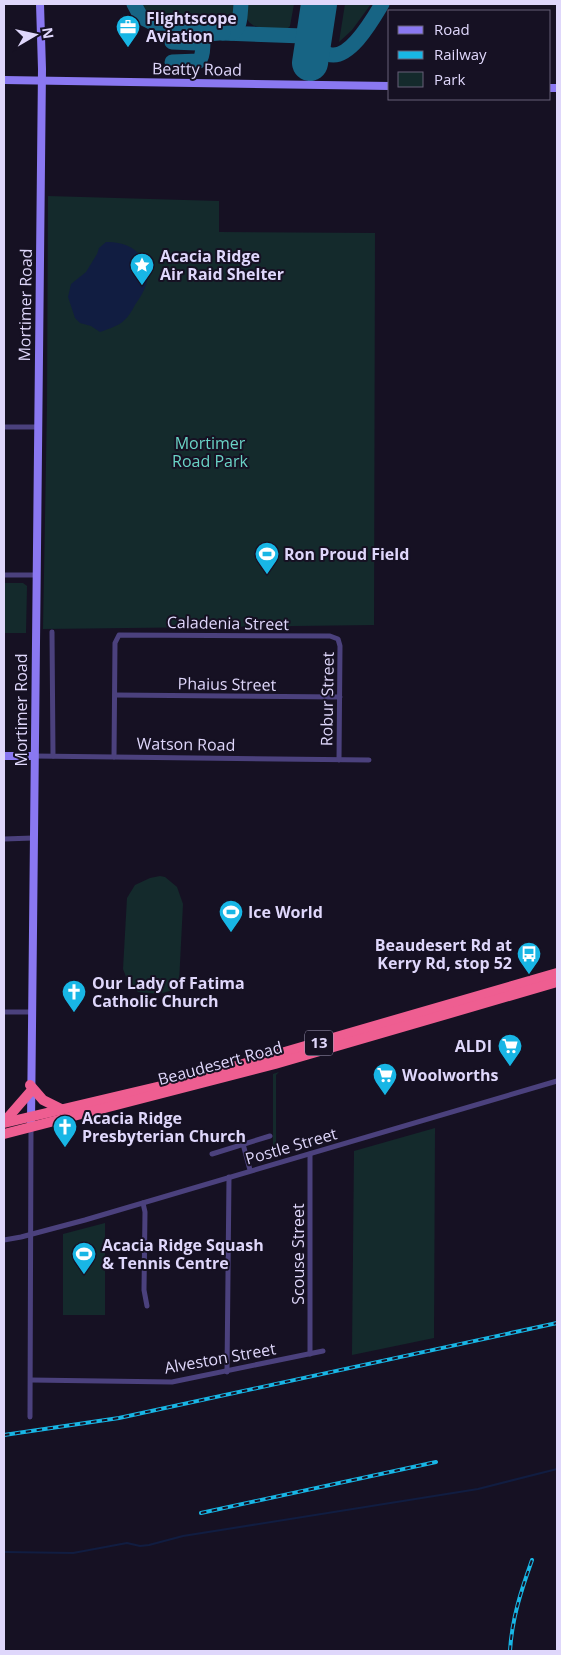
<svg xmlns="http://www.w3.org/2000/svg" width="561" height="1655" viewBox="0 0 561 1655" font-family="'Open Sans',sans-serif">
	<rect width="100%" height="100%" fill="#161123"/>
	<g fill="#142a2c">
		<path d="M137 4H238L234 26 222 28 194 20H153L142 14Z"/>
		<path d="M245 4H294L290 26 288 28C267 28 242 33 245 4Z"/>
		<path d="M345 4H371L352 30 339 42Z"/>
		<path d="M48 196 219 201V232L375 233 374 625 43 629 47 407Z"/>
		<path d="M4 583H23L27 586 26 633H4Z"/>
		<path d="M160 876 165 877 177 887 183 904 179 983 173 990 159 994 138 992 128 982 123 969 127 898 135 885 150 878Z"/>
		<path d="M279 1072 276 1075V1153L278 1155 271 1157 273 1154V1074Z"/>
		<path d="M435 1128 434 1338 352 1355 354 1151Z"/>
		<path d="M105 1223V1315H63V1234Z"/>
	</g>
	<path fill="#111d41" d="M106 242C129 241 151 255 147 281 145 290 140 298 135 305 132 311 127 319 121 323 115 327 106 330 100 332L91 326 80 323 75 318 68 297 71 284 86 272 97 254 99 248Z"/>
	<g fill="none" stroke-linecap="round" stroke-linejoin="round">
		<path stroke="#111d41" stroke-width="2" d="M4 1552 73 1553 127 1543 140 1546 149 1545 183 1536 478 1489 557 1469"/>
		<g stroke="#176484" stroke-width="15">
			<path d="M134 4 141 17 153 23 200 24 223 33 303 36C316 39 317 50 328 54 349 62 373 19 382 4"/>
			<path d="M316 20 313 38 307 43 305 48 307 54 313 57 320 54 321 42 316 31 320 4"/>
			<path d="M232 33C241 29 240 13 241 4"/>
			<path d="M172 42 197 43 204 39"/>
			<path d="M172 62 199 61C209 48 192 32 223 33"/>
		</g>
		<path stroke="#176484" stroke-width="36" d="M310 63 319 4"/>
		<g stroke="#4b417d" stroke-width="5">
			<path d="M4 427H37"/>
			<path d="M4 575H36"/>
			<path d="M52 632 53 756"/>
			<path d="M115 695 340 697"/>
			<path d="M34 756 369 760"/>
			<path d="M114 757 115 643 119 635 330 636 338 639 340 646 339 760"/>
			<path d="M4 839 33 838"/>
			<path d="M4 1012H31"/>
			<path d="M243 1144 250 1170"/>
			<path d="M212 1154 270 1136"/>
			<path d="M310 1154V1354"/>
			<path d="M143 1203 145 1212 144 1290 147 1306"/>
			<path d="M4 1240 21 1237 85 1220 557 1081"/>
			<path d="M227 1372 229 1177"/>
			<path d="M31 1380 172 1382 323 1351"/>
			<path d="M30 1417 31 1127"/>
		</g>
		<g stroke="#8a78f1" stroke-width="8">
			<path d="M4 80 390 86"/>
			<path d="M550 88H557"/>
			<path d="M4 756H34"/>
			<path d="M31 1122 42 69 40 4"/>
		</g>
		<g stroke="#ee5e91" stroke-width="10">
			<path d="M30 1085 43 1100 61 1109"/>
			<path d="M4 1122 31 1091"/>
			<path d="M4 1123 195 1078 557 973"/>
			<path d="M4 1134 275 1064 557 982"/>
		</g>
		<defs>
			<g id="rail">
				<path d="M4 1435 119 1418 557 1323"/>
				<path d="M201 1513 436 1462"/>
				<path d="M510 1651C512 1618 521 1591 532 1560"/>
			</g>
		</defs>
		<use href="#rail" stroke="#18b6e5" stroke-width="4"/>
		<use href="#rail" stroke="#161123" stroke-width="2" stroke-dasharray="5.5" stroke-linecap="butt"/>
	</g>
	<defs>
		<symbol id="office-pin" viewBox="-11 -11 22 30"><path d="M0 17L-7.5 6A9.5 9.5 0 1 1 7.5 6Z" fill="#18b6e5" stroke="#161123"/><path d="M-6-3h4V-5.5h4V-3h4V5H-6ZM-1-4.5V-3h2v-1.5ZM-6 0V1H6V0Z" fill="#fff"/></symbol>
		<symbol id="sight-pin" viewBox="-11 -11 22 30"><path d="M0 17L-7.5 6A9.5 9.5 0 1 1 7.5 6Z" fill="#18b6e5" stroke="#161123"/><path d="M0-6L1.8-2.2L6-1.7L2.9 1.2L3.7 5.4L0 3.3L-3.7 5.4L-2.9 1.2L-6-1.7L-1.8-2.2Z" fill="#fff"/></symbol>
		<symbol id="stadium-pin" viewBox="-11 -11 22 30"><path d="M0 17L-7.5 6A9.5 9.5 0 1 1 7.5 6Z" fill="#18b6e5" stroke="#161123"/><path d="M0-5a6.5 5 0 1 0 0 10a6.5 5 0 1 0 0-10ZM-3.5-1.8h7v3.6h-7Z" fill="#fff"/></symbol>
		<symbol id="bus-pin" viewBox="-11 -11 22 30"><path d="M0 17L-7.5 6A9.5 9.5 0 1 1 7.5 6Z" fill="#18b6e5" stroke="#161123"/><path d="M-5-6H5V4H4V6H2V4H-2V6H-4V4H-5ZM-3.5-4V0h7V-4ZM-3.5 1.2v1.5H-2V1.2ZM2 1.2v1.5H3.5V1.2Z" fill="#fff"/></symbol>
		<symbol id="church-pin" viewBox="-11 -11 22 30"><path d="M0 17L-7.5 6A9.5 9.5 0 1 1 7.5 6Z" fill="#18b6e5" stroke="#161123"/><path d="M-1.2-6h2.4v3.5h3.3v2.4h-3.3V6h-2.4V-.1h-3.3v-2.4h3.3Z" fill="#fff"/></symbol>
		<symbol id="supermarket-pin" viewBox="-11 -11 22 30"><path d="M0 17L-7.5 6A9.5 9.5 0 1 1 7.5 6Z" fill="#18b6e5" stroke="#161123"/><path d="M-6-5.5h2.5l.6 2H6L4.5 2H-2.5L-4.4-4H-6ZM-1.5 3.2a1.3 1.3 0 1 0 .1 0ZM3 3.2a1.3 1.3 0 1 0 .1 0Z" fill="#fff"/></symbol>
	</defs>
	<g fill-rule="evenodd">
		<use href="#office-pin" x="114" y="13" width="28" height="38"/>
		<use href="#sight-pin" x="128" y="251" width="28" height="38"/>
		<use href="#stadium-pin" x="253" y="540" width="28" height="38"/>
		<use href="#stadium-pin" x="217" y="898" width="28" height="38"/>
		<use href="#bus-pin" x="515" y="940" width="28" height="38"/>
		<use href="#church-pin" x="60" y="978" width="28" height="38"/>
		<use href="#supermarket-pin" x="496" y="1032" width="28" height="38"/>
		<use href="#supermarket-pin" x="371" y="1061" width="28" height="38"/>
		<use href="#church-pin" x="51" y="1113" width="28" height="38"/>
		<use href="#stadium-pin" x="70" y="1240" width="28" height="38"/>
	</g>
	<g text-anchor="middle" stroke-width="4" stroke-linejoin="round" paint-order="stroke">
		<rect fill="#161123" stroke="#a39cba" stroke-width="1" x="305" y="1030.5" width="28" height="25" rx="4"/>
		<g font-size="15" font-weight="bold" fill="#dfd7fb">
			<text x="319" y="1048">13</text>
		</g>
		<g font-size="16" font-weight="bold" fill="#dfd7fb" stroke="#161123" text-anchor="start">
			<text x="146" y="24">Flightscope<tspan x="146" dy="18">Aviation</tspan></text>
			<text x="160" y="262">Acacia Ridge<tspan x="160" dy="18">Air Raid Shelter</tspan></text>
			<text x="284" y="560">Ron Proud Field</text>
			<text x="248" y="918">Ice World</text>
			<text x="512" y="951" text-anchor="end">Beaudesert Rd at<tspan x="512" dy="18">Kerry Rd, stop 52</tspan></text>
			<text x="92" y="989">Our Lady of Fatima<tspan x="92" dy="18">Catholic Church</tspan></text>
			<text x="492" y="1052" text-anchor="end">ALDI</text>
			<text x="402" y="1081">Woolworths</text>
			<text x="82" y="1124">Acacia Ridge<tspan x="82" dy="18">Presbyterian Church</tspan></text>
			<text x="102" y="1251">Acacia Ridge Squash<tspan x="102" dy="18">&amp; Tennis Centre</tspan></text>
		</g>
		<g font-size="16" fill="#dfd7fb" stroke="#161123">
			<text transform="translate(197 69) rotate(1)" y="6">Beatty Road</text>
			<text transform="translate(25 305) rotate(-89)" y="6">Mortimer Road</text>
			<text transform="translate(228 623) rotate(1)" y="6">Caladenia Street</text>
			<text transform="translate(227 684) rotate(1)" y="6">Phaius Street</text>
			<text transform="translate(327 699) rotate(-89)" y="6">Robur Street</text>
			<text transform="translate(21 710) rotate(-90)" y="6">Mortimer Road</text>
			<text transform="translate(186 744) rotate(1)" y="6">Watson Road</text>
			<text transform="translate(220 1063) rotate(-15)" y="6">Beaudesert Road</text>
			<text transform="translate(291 1146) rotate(-16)" y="6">Postle Street</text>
			<text transform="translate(298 1254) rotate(-90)" y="6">Scouse Street</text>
			<text transform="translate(220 1358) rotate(-10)" y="6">Alveston Street</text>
		</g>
		<g font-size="16" fill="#6ad3c6" stroke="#161123">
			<text x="210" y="449">Mortimer<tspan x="210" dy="18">Road Park</tspan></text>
		</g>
	</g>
	<rect width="561" height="1655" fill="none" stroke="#dfd7fb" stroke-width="10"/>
	<rect x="388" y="10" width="162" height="90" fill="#161123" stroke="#666079"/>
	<rect x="398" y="26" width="25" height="8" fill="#8a78f1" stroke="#666079"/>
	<text x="434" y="35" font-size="15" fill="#dfd7fb">Road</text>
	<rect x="398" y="51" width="25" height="8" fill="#18b6e5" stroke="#666079"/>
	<text x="434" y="60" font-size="15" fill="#dfd7fb">Railway</text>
	<rect x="398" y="72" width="25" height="15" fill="#142a2c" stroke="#666079"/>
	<text x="434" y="85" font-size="15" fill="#dfd7fb">Park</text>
	<g transform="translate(35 35) rotate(81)" stroke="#161123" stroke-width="4" paint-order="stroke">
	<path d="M0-4L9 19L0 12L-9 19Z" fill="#dfd7fb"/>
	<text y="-8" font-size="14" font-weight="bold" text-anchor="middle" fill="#dfd7fb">N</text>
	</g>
</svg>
